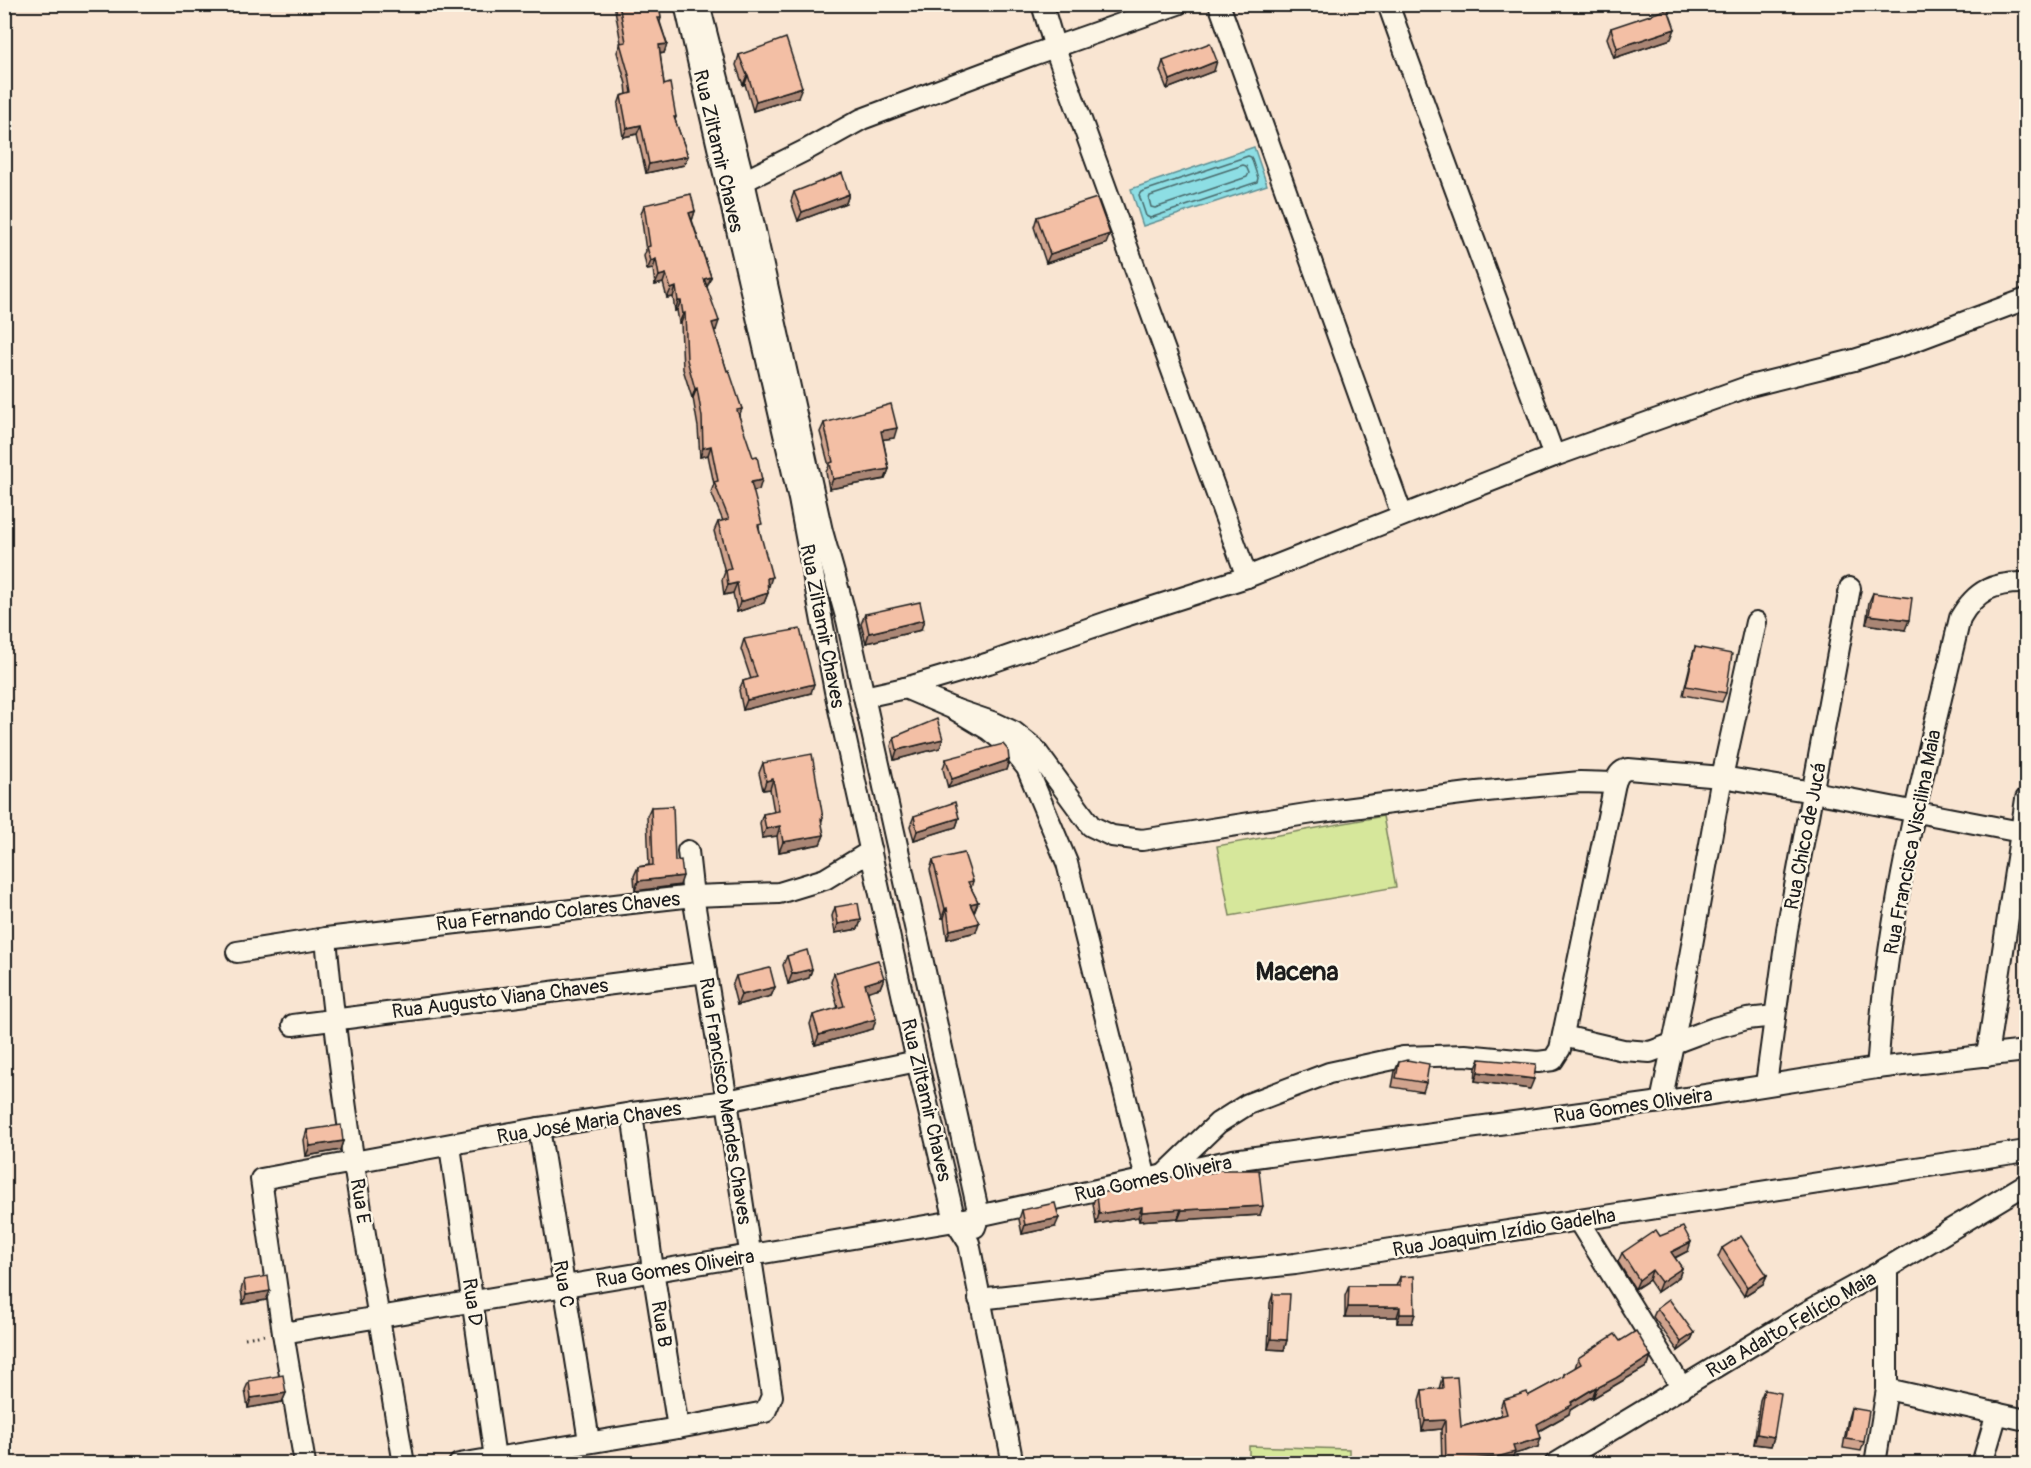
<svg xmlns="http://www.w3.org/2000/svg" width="2031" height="1468" viewBox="0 0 2031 1468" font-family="Pangolin,sans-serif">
	<rect width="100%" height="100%" fill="#f9e5d2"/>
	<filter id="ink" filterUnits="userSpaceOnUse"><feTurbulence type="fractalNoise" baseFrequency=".0167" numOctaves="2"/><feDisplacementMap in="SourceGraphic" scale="12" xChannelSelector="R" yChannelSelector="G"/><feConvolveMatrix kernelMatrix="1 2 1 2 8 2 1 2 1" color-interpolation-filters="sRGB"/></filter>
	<g filter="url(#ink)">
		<g fill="#d6e79b" stroke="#79825c" stroke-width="1.5">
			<path d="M1383 816 1396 887 1230 916 1217 846Z"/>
			<path d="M1249 1446 1349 1449V1463H1249Z"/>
		</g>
		<path fill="#8ddee4" stroke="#609094" stroke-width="1.5" d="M1254 147 1267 185 1143 226 1131 189Z"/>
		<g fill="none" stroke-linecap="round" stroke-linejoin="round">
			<g stroke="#496a6c" stroke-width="1.5">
				<path d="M1248 156 1251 157 1258 178 1257 182 1150 218 1146 216 1139 195 1141 192Z"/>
				<path d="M1243 165 1246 166 1249 173 1247 177 1155 208 1151 207 1149 199 1150 196Z"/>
			</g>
			<defs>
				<g id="minor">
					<path d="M685 4 799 499 835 691 917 1061 955 1221 969 1243 1013 1464"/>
					<path d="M699 4 744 181 822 531 847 620 979 1215 975 1227"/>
					<path d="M1042 4 1055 48 1247 577"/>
					<path d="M1219 4 1402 515"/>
					<path d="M1388 4C1442 156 1499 305 1554 456"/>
					<path d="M744 181 806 150 862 119 1032 55 1178 4"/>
					<path d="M905 688 954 709 989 730 1010 747 1027 768 1067 863 1146 1179"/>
					<path d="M864 697 905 688 989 663 1122 617 1247 577 1554 456 1750 386 1854 360 1906 344 2026 299"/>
					<path d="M954 709 995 723 1014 732 1034 748 1091 826 1112 836 1142 840 1313 813 1477 792 1580 782 1615 783"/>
					<path d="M326 938C342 1114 374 1289 404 1464"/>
					<path d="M237 952 326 938 693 896 779 893 825 879 871 851"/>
					<path d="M293 1025 706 972"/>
					<path d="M1563 1036 1623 1050 1650 1052 1714 1028 1747 1019 1775 1016"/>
					<path d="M1987 1056 2026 799"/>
					<path d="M1877 1068C1880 1039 1881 1010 1885 982 1900 859 1932 738 1960 618 1976 590 1994 582 2026 583"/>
					<path d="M1766 1084 1787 930 1850 588"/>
					<path d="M1661 1102 1683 995 1722 777 1756 622"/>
					<path d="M632 1113 653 1270 678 1428"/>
					<path d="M539 1128 589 1441"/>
					<path d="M450 1146 495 1458"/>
					<path d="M1165 1174 1218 1123 1248 1104 1329 1073 1403 1057 1465 1055 1538 1062 1553 1060 1560 1049 1615 783C1618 775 1620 771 1628 769L1722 777 1813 792 2026 833"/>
					<path d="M1578 1220 1682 1388"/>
					<path d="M979 1299 1295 1264 2026 1151"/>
					<path d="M283 1333 955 1221 1233 1160 1661 1102 1877 1068 2026 1051"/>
					<path d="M1887 1389 2026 1420"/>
					<path d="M305 1464 283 1333 261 1179 539 1128 632 1113 727 1101 917 1061"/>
					<path d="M459 1464 678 1428 765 1412 772 1396 727 1101 693 896 688 851"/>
					<path d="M1555 1464 1805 1313 1887 1268 2026 1184"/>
					<path d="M1875 1464 1887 1389V1268"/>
					<path d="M1982 1464 1997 1413"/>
				</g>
			</defs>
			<use href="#minor" stroke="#1c1c1c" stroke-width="24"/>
			<path stroke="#1c1c1c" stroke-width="3" stroke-dasharray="1.5 4.5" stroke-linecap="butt" d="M245 1338 264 1335"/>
			<use href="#minor" stroke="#fcf5e5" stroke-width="20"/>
		</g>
		<g fill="#d1a48e" stroke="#1c1c1c" stroke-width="1.5">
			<path d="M614 4H659L661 18 660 22 667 44 664 53 660 54 664 85 676 117 675 120 688 156 684 165 646 173 637 134 623 137 618 105 621 96 627 94 626 84 617 52 621 43Z"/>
			<path d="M1611 28 1671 39 1614 58 1607 38Z"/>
			<path d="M739 55 798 97 753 111 745 84 743 85 736 65Z"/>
			<path d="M1163 61 1214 71 1167 89 1160 71Z"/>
			<path d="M794 192 849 194 846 203 798 221 791 201Z"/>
			<path d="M644 205 695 211 692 220 711 277 707 287 716 330H714L727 371 742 409 739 416 759 490 753 491 769 586H767L768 593 764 603 737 612 733 593 724 595 722 580 725 572 714 531 718 522 723 521 711 492 714 484 708 455 700 457 698 427 693 398H692L683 369 681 323H679L677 310 675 311 673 297 667 298 663 283 655 285 653 269 647 270 644 256 646 251 641 214Z"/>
			<path d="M1037 217 1106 244 1046 263 1034 227Z"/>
			<path d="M824 423 894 438 883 439 889 469 885 479 829 489 826 472 829 466 820 432Z"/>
			<path d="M1873 593 1905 630 1866 624 1869 602Z"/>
			<path d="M865 614 921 630 866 643 861 624Z"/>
			<path d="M744 639 811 693 743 710 739 690 743 681 751 679 741 649Z"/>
			<path d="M1695 647 1726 693 1722 702 1683 695 1692 657Z"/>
			<path d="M894 737 943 739 940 748 894 760 891 746Z"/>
			<path d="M946 759 1009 760 1006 770 948 788 943 769Z"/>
			<path d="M763 763 823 818 821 823 824 835 820 844 779 852 777 836 762 838 760 823 763 814 774 812 770 789 763 790 759 773Z"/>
			<path d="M651 807 675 861 680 885 635 891 634 876 638 867 649 865 647 816Z"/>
			<path d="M914 816 959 818 956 827 914 840 910 826Z"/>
			<path d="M933 860 973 881 971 888 978 902 974 912 976 932 947 939 944 918H942L930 870Z"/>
			<path d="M835 907 861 920 858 929 835 933 832 916Z"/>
			<path d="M787 956 812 969 809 978 788 984 783 965Z"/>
			<path d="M834 973 884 978 880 988 868 991 873 1029 815 1045 810 1024 813 1015 838 1008 831 982Z"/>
			<path d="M736 976 775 987 771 996 737 1005 732 986Z"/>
			<path d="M1480 1059 1530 1089 1475 1081 1476 1068Z"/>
			<path d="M1399 1062 1426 1083 1423 1092 1392 1087 1395 1071Z"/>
			<path d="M307 1130 343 1141 340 1150 306 1156 304 1140Z"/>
			<path d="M1215 1170 1260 1215 1178 1220V1218L1139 1221 1138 1217 1096 1224 1093 1203 1097 1194 1214 1173Z"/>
			<path d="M1022 1210 1055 1227 1022 1234 1019 1219Z"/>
			<path d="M1660 1236 1688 1251 1675 1258 1682 1268 1679 1277 1657 1292 1649 1280 1635 1289 1618 1262 1622 1253Z"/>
			<path d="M1722 1248 1767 1275 1763 1284 1744 1296 1718 1257Z"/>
			<path d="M1400 1277 1412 1323H1397V1317H1345V1296L1349 1286H1396Z"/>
			<path d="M244 1280 266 1300 243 1304 241 1290Z"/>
			<path d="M1273 1294 1287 1340 1284 1350 1268 1349 1270 1303Z"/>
			<path d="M1657 1308 1694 1333 1690 1342 1678 1351 1653 1317Z"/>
			<path d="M1620 1341 1651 1356 1648 1366 1612 1387 1593 1398V1396L1570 1410 1569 1414 1539 1431 1538 1447 1514 1454 1511 1461 1502 1464H1442L1441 1429 1422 1431 1419 1400 1422 1390 1439 1389 1442 1378 1461 1427 1501 1415 1500 1409 1503 1400 1528 1396 1563 1377 1564 1374 1575 1368 1578 1358Z"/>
			<path d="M249 1381 286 1393 282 1402 248 1408 245 1390Z"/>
			<path d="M1764 1390 1774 1437 1771 1446 1754 1444 1760 1400Z"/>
			<path d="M1851 1408 1864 1442 1861 1451 1843 1448 1848 1418Z"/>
		</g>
		<g fill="#aa8674" stroke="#1c1c1c" stroke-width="1.5">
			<path d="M1675 29 1671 39 1614 58 1617 48Z"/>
			<path d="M667 44 664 53 655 54 659 45Z"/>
			<path d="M1217 61 1214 71 1167 89 1170 80Z"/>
			<path d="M747 75H748L745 84 743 85Z"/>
			<path d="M802 87 798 97 753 111 756 101Z"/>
			<path d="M641 125 637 134 623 137 627 128Z"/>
			<path d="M688 156 684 165 646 173 649 164Z"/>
			<path d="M849 194 846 203 798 221 802 212Z"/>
			<path d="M695 211 692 221 689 213Z"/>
			<path d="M1110 234 1106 244 1046 263 1050 254Z"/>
			<path d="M656 259 653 269 647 270 651 261Z"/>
			<path d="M666 274 663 283 655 285 659 276Z"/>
			<path d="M711 277 707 287 704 279Z"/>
			<path d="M676 287 673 297 667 298 671 289Z"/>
			<path d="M678 301H681L677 310 675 311Z"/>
			<path d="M685 313 681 323H679L683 314Z"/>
			<path d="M719 321 716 330 708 332 712 323Z"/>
			<path d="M697 388 693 398H692L695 389Z"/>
			<path d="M897 428 894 438 878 440 881 431Z"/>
			<path d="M711 446 708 455 700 457 703 448Z"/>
			<path d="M889 469 885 479 829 489 833 479Z"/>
			<path d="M762 480 759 490 748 492 751 482Z"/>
			<path d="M772 577 769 586 763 587 767 578Z"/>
			<path d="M737 583 733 593 724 595 728 585Z"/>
			<path d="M768 593 764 603 737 612 740 602Z"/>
			<path d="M1869 615 1909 620 1905 630 1866 624Z"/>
			<path d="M924 620 921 630 866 643 869 633Z"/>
			<path d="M814 684 811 693 743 710 747 700Z"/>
			<path d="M943 739 940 748 894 760 897 750Z"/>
			<path d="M1009 760 1006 770 948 788 952 779Z"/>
			<path d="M773 779 770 789 763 790 766 781Z"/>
			<path d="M959 818 956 827 914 840 917 831Z"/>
			<path d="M780 826 777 836 762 838 766 829Z"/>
			<path d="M824 835 820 844 779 852 783 842Z"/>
			<path d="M683 876 680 885 635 891 638 881Z"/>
			<path d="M978 902 974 912 970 904Z"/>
			<path d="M947 908 944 918H942L945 909Z"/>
			<path d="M861 920 858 929 835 933 838 924Z"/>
			<path d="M979 923 976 932 947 939 950 930Z"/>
			<path d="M812 969 809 978 788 984 792 974Z"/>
			<path d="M884 978 880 988 862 993 865 984Z"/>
			<path d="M775 987 771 996 737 1005 741 995Z"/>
			<path d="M876 1019 873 1029 815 1045 819 1035Z"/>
			<path d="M1478 1072 1534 1079 1530 1089 1475 1081Z"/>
			<path d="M343 1141 340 1150 306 1156 310 1146Z"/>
			<path d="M1263 1206 1260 1215 1178 1220 1182 1210Z"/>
			<path d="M1142 1207 1138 1217 1096 1224 1099 1214Z"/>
			<path d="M1181 1209 1178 1218 1139 1221 1142 1212Z"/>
			<path d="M1059 1218 1055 1227 1022 1234 1025 1225Z"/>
			<path d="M1691 1242 1688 1251 1668 1261 1671 1252Z"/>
			<path d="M1682 1268 1679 1277 1657 1292 1661 1282Z"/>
			<path d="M1652 1270 1649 1280 1635 1289 1639 1280Z"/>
			<path d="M1767 1275 1763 1284 1744 1296 1747 1287Z"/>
			<path d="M270 1291 266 1300 243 1304 246 1295Z"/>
			<path d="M1348 1307H1400L1397 1317H1345Z"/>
			<path d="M1400 1314H1415L1412 1323H1397Z"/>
			<path d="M1694 1333 1690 1342 1678 1351 1681 1342Z"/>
			<path d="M1271 1339 1287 1340 1284 1350 1268 1349Z"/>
			<path d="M1651 1356 1648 1366 1593 1398 1597 1388Z"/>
			<path d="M1596 1387 1593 1396 1570 1410 1569 1414 1533 1434 1537 1424Z"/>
			<path d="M286 1393 282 1402 248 1408 251 1398Z"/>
			<path d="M1445 1420 1441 1429 1422 1431 1425 1421Z"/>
			<path d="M1757 1434 1774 1437 1771 1446 1754 1444Z"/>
			<path d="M1541 1438 1538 1447 1514 1454 1511 1461 1502 1464H1460L1461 1460Z"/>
		</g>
		<g fill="#f3bfa5" stroke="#1c1c1c" stroke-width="1.5">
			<path d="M619 4H659L661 18H658L667 44 659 45 664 85 670 83 676 117H674L688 156 649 164 641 125 627 128 621 96 632 93 629 75 620 43 626 42Z"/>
			<path d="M1668 9 1675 29 1617 48 1611 28Z"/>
			<path d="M786 38 802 87 756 101 748 75H747L739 55Z"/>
			<path d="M1210 43 1217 61 1170 80 1163 61Z"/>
			<path d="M842 173 849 194 802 212 794 192Z"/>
			<path d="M691 194 695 211 689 213 711 277 704 279 719 321 712 323 727 371 729 370 742 409 737 410 753 457 757 456 762 480 751 482 762 524 758 525 772 577 767 578 768 593 740 602 737 583 728 585 726 570 731 569 718 522 729 519 714 482 718 481 711 446 703 448 702 417 697 388 695 389 687 360 685 313 683 314 681 301H678L676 287 671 289 666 274 659 276 656 259 651 261 647 247 650 246 644 205Z"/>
			<path d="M1097 198 1110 234 1050 254 1037 217Z"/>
			<path d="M891 404 897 428 881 431 889 469 833 479 830 463 833 462 824 423Z"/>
			<path d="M1873 593 1912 598 1909 620 1869 615Z"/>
			<path d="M920 602 924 620 869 633 865 614Z"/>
			<path d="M800 629 814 684 747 700 743 681 757 677 744 639Z"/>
			<path d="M1695 647 1732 654 1726 693 1686 686Z"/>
			<path d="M937 719 943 739 897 750 894 737Z"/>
			<path d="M1003 744 1008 750 1009 760 952 779 946 759Z"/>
			<path d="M812 754 823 818 821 819 824 835 783 842 780 826 766 829 763 814 779 811 773 779 766 781 763 763Z"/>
			<path d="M955 802 959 818 917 831 914 816Z"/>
			<path d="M673 806 675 861 681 860 683 876 638 881V867L653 865 651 807Z"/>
			<path d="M964 853 973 881 968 882 978 902 970 904 979 923 950 930 947 908 945 909 933 860Z"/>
			<path d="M858 903 861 920 838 924 835 907Z"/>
			<path d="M807 950 812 969 792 974 787 956Z"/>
			<path d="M878 960 884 978 865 984 876 1019 819 1035 813 1015 844 1006 834 973Z"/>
			<path d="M770 968 775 987 741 995 736 976Z"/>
			<path d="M1480 1059 1536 1064 1534 1079 1478 1072Z"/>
			<path d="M1407 1060 1429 1064 1426 1083 1396 1078 1399 1062Z"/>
			<path d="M341 1125 343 1141 310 1146 307 1130Z"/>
			<path d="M1215 1170H1259L1263 1206 1182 1210 1181 1209 1142 1212V1207L1099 1214 1097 1194 1172 1177 1215 1172Z"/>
			<path d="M1055 1203 1059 1218 1025 1225 1022 1210Z"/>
			<path d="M1683 1227 1691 1242 1671 1252 1682 1268 1661 1282 1652 1270 1639 1280 1622 1253 1656 1230 1660 1236Z"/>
			<path d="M1741 1236 1767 1275 1747 1287 1722 1248Z"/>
			<path d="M268 1276 270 1291 246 1295 244 1280Z"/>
			<path d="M1414 1276 1415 1314H1400V1307H1348L1349 1286H1400V1277Z"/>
			<path d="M1273 1294H1290L1287 1340 1271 1339Z"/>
			<path d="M1669 1299 1694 1333 1681 1342 1657 1308Z"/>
			<path d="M1636 1331 1651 1356 1616 1378 1597 1388 1596 1387 1571 1402 1572 1405 1537 1424 1541 1438 1513 1446 1515 1452 1497 1457 1461 1460V1464H1446L1445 1420 1425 1421 1422 1390 1443 1388 1442 1378 1457 1377 1461 1427 1507 1414 1503 1400 1527 1392 1528 1396 1565 1376 1564 1374 1581 1364 1578 1358 1615 1334 1620 1341Z"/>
			<path d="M283 1375 286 1393 251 1398 249 1381Z"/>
			<path d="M1764 1390 1781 1393 1774 1437 1757 1434Z"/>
			<path d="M1851 1408 1869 1411 1864 1442 1846 1439Z"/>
		</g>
	</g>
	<g text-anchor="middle" stroke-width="5" stroke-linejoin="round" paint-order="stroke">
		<g font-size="20" fill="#1c1c1c" stroke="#fcf5e5">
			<text transform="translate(719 151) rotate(77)" y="7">Rua Ziltamir Chaves</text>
			<text transform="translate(823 626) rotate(79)" y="7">Rua Ziltamir Chaves</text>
			<text transform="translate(1805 836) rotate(-79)" y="7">Rua Chico de Jucá</text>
			<text transform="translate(1912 842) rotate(-79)" y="7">Rua Francisca Viscilina Maia</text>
			<text transform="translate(558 911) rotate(-6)" y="7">Rua Fernando Colares Chaves</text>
			<text transform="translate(500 998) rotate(-7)" y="7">Rua Augusto Viana Chaves</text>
			<text transform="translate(927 1100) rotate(77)" y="7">Rua Ziltamir Chaves</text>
			<text transform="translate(726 1101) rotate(81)" y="7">Rua Francisco Mendes Chaves</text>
			<text transform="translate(1633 1105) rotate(-8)" y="7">Rua Gomes Oliveira</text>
			<text transform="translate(589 1122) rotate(-9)" y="7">Rua José Maria Chaves</text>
			<text transform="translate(1153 1178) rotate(-12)" y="7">Rua Gomes Oliveira</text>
			<text transform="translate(361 1201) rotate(81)" y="7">Rua E</text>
			<text transform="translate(1504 1232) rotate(-9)" y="7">Rua Joaquim Izídio Gadelha</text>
			<text transform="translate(675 1268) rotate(-9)" y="7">Rua Gomes Oliveira</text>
			<text transform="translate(564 1284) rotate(81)" y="7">Rua C</text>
			<text transform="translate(473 1302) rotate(82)" y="7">Rua D</text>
			<text transform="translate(662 1324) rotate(81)" y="7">Rua B</text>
			<text transform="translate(1791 1324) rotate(-30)" y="7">Rua Adalto Felício Maia</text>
		</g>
		<g font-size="26" font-weight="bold" fill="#1c1c1c" stroke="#fcf5e5">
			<text x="1297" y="980">Macena</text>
		</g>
	</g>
	<rect width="2031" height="1468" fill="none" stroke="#fcf5e5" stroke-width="24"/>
	<rect x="12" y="12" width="2007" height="1444" fill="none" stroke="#1c1c1c" stroke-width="2" filter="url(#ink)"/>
</svg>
